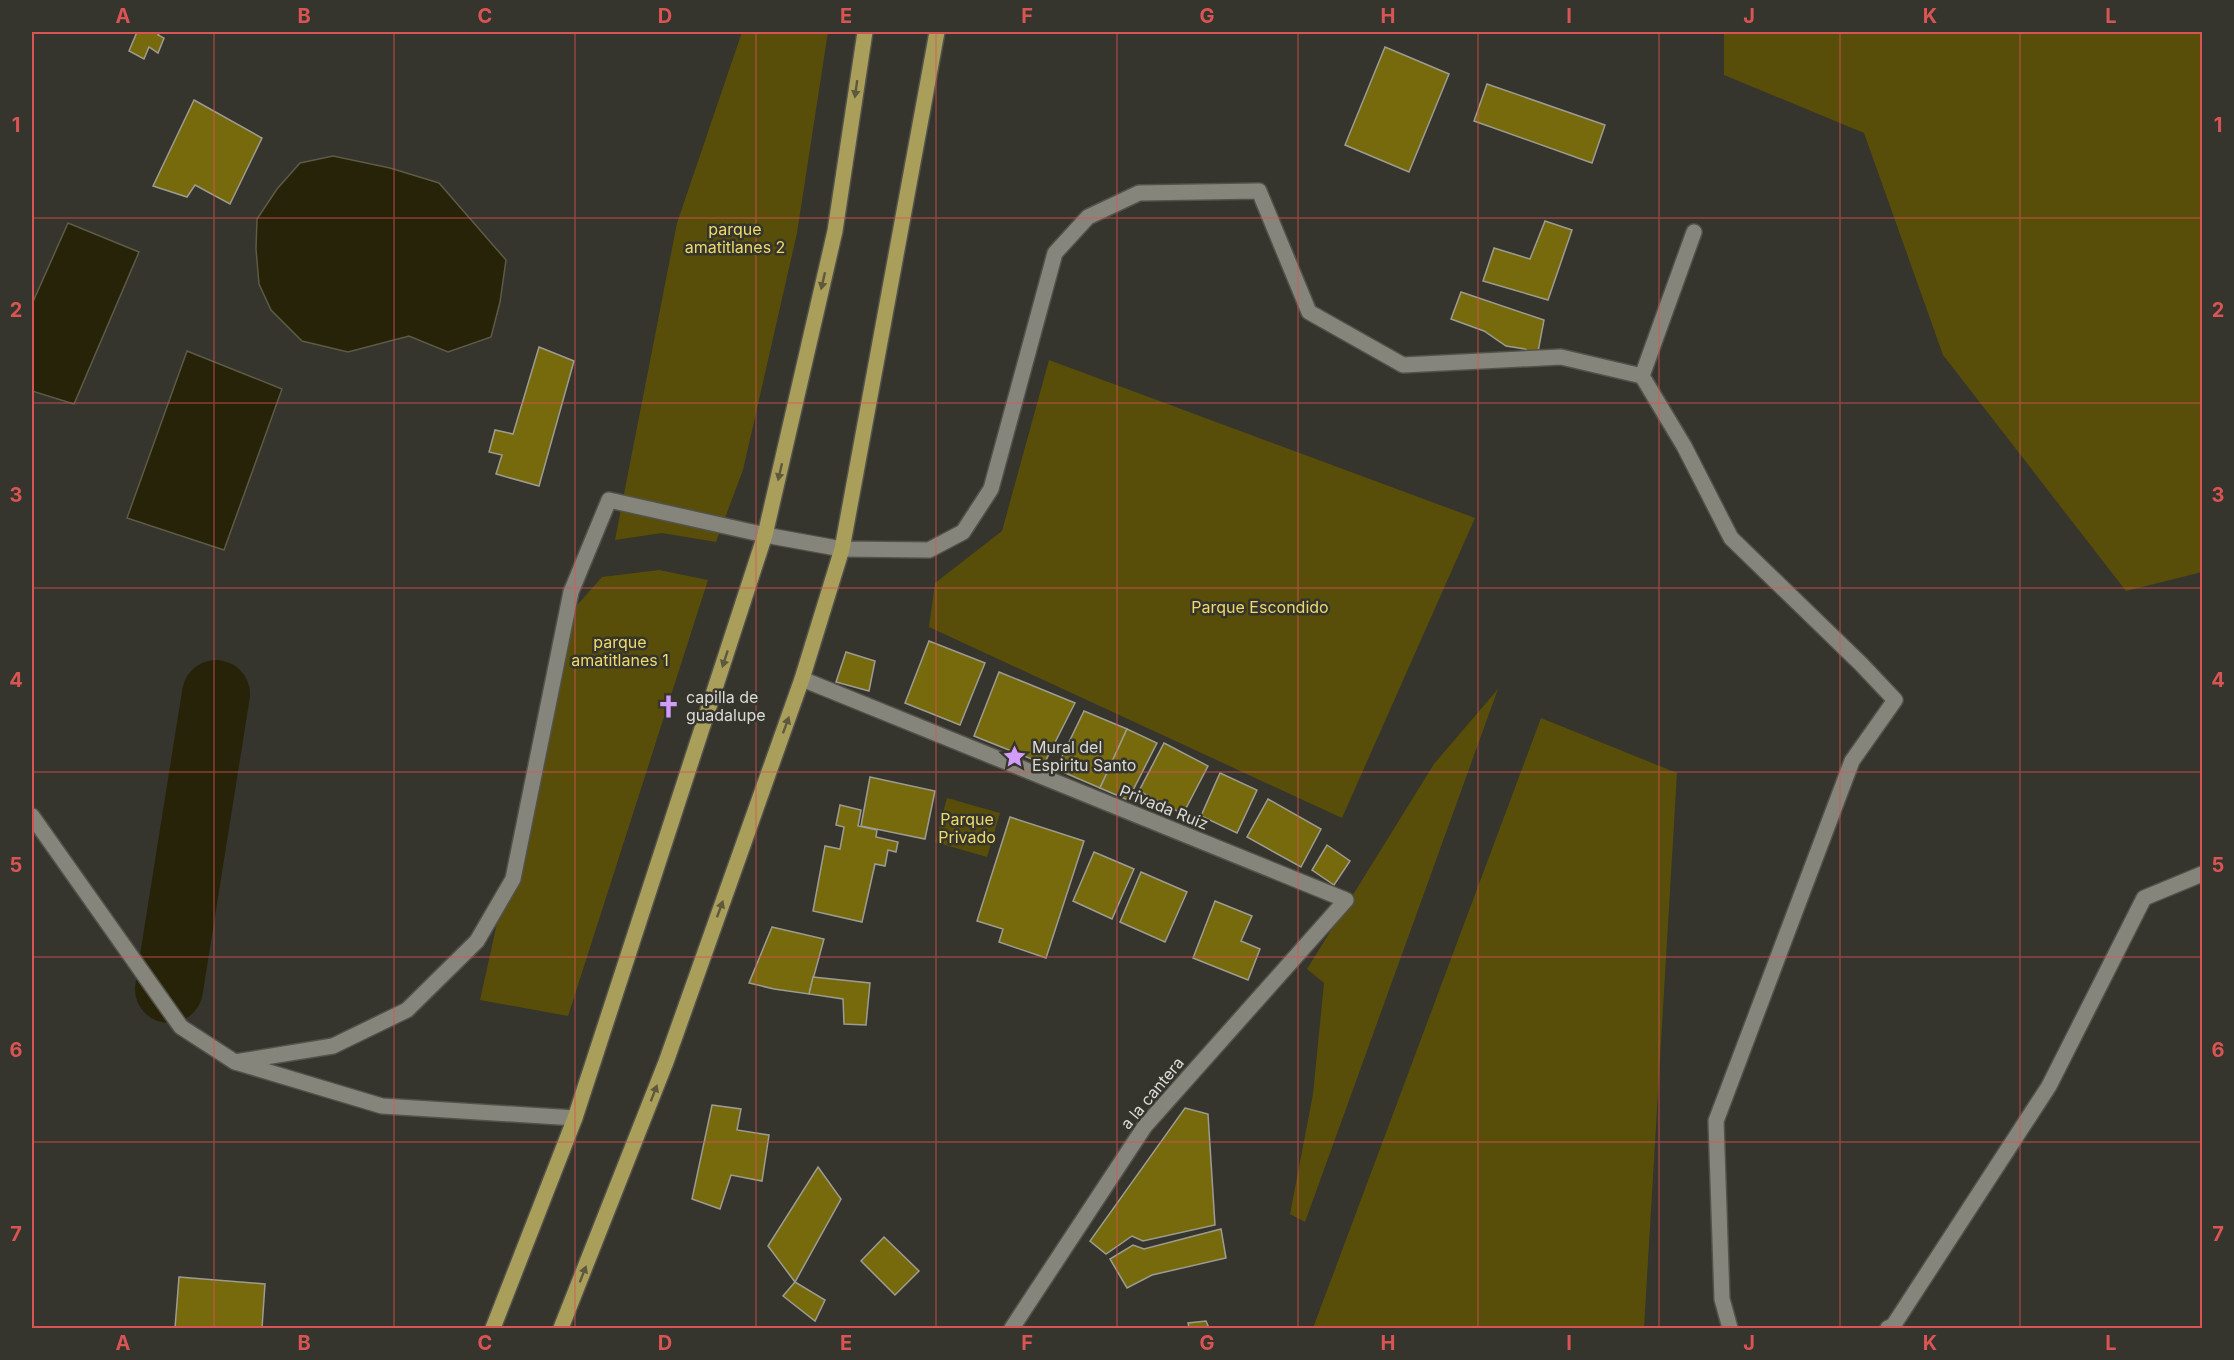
<svg xmlns="http://www.w3.org/2000/svg" width="2234" height="1360" viewBox="0 0 2234 1360" font-family="Inter,sans-serif">
	<rect width="100%" height="100%" fill="#35342d"/>
	<g fill="#584e09">
		<path d="M742 32H828L797 233 743 470 716 542 662 533 615 540 677 223Z"/>
		<path d="M1724 32H2202V572L2126 591 1943 355 1864 133 1724 75Z"/>
		<path d="M1049 360 1475 518 1342 818 929 627 935 583 1002 531Z"/>
		<path d="M659 570 708 580 568 1016 480 1000 564 620 602 577Z"/>
		<path d="M1498 689 1305 1222 1290 1214 1313 1094 1324 983 1307 969 1434 764Z"/>
		<path d="M1541 718 1677 773 1644 1328H1313Z"/>
		<path d="M947 798 1000 813 987 857 935 842Z"/>
	</g>
	<g fill="#272308" stroke="#5d5a46" stroke-width="1.5">
		<path d="M333 156 390 168 439 183 506 260 500 302 491 337 448 352 409 336 348 352 302 341 271 310 259 284 256 249 257 219 277 189 300 163Z"/>
		<path d="M68 223 139 252 74 404 32 391V304Z"/>
		<path d="M187 351 282 389 224 550 127 518Z"/>
	</g>
	<g fill="none" stroke-linecap="round" stroke-linejoin="round">
		<path stroke="#272308" stroke-width="68" d="M169 989 216 694"/>
	</g>
	<g fill="#776a0c" stroke="#9d9c93" stroke-width="1.5">
		<path d="M137 32H160L158 35 164 38 158 53 149 47 144 59 129 51Z"/>
		<path d="M1385 47 1449 74 1409 172 1345 145Z"/>
		<path d="M1487 84 1605 125 1592 163 1474 121Z"/>
		<path d="M194 100 262 138 230 204 195 185 187 197 153 186Z"/>
		<path d="M1545 221 1572 230 1548 300 1483 281 1494 248 1530 259Z"/>
		<path d="M1461 292 1544 320 1537 357 1525 349 1506 346 1484 331 1451 319Z"/>
		<path d="M539 347 574 361 539 486 496 474 502 455 489 452 495 430 513 434Z"/>
		<path d="M929 641 985 663 960 725 905 703Z"/>
		<path d="M846 652 875 661 869 691 836 682Z"/>
		<path d="M999 672 1075 703 1044 764 974 736Z"/>
		<path d="M1084 711 1127 729 1100 788 1056 769Z"/>
		<path d="M1127 729 1157 743 1128 800 1100 788Z"/>
		<path d="M1164 743 1208 766 1183 814 1139 791Z"/>
		<path d="M1220 773 1257 790 1237 833 1201 816Z"/>
		<path d="M870 777 935 791 925 839 861 826Z"/>
		<path d="M1268 799 1321 829 1301 867 1247 837Z"/>
		<path d="M840 805 861 810 858 826 877 830 876 837 898 842 896 852 888 850 885 866 875 864 862 922 813 911 825 846 840 849 844 827 836 825Z"/>
		<path d="M1010 817 1084 841 1046 958 999 942 1003 929 977 921Z"/>
		<path d="M1327 845 1350 861 1334 885 1312 870Z"/>
		<path d="M1094 852 1134 869 1112 919 1073 901Z"/>
		<path d="M1141 872 1187 892 1165 942 1120 922Z"/>
		<path d="M1215 901 1252 916 1241 941 1260 949 1248 980 1193 958Z"/>
		<path d="M772 927 824 939 809 994 774 989 749 983Z"/>
		<path d="M813 977 870 983 866 1025 844 1024 843 999 809 994Z"/>
		<path d="M712 1105 741 1109 737 1130 769 1135 762 1181 731 1175 720 1209 692 1199Z"/>
		<path d="M1185 1108 1208 1114 1215 1225 1143 1241 1132 1236 1106 1254 1090 1241Z"/>
		<path d="M818 1167 841 1199 795 1282 768 1246Z"/>
		<path d="M1221 1229 1226 1258 1152 1275 1127 1288 1110 1259 1133 1245 1144 1249Z"/>
		<path d="M884 1237 919 1271 895 1295 861 1261Z"/>
		<path d="M179 1277 265 1284 262 1328H175Z"/>
		<path d="M795 1282 825 1300 815 1321 783 1296Z"/>
		<path d="M1206 1321 1209 1328H1189L1188 1323Z"/>
	</g>
	<g fill="none" stroke-linecap="round" stroke-linejoin="round">
		<defs>
			<g id="minor">
				<path d="M1694 232 1642 376 1684 446 1731 538 1861 664 1895 700 1852 761 1716 1121 1722 1299 1730 1328"/>
				<path d="M802 679 1346 900 1145 1126 1012 1328"/>
				<path d="M32 816 181 1027 235 1062 382 1106 575 1118"/>
				<path d="M235 1062 333 1046 407 1010 477 941 513 879 571 592 609 500 765 535 842 549 929 550 963 532 991 489 1055 253 1088 217 1139 193 1259 191 1309 312 1403 365 1561 357 1642 376"/>
				<path d="M1888 1328 1893 1326 2049 1086 2144 898 2202 874"/>
			</g>
			<g id="major">
				<path d="M493 1328 575 1118 765 535 835 231 865 32"/>
				<path d="M561 1328 666 1062 802 679 842 549 937 32"/>
			</g>
		</defs>
		<use href="#minor" stroke="#52524b" stroke-width="18"/>
		<use href="#major" stroke="#52524b" stroke-width="18"/>
		<use href="#minor" stroke="#86857c" stroke-width="15"/>
		<use href="#major" stroke="#aa9f5a" stroke-width="15"/>
	</g>
	<defs><path id="oneway-solid" d="M-6-.8H1V-3.2L6.5 0L1 3.2V.8H-6Z" transform="scale(1.5)"/></defs>
	<g fill="#5e593d">
		<use href="#oneway-solid" transform="translate(856 89) rotate(98)"/>
		<use href="#oneway-solid" transform="translate(823 281) rotate(103)"/>
		<use href="#oneway-solid" transform="translate(780 472) rotate(103)"/>
		<use href="#oneway-solid" transform="translate(725 659) rotate(108)"/>
		<use href="#oneway-solid" transform="translate(786 725) rotate(-70)"/>
		<use href="#oneway-solid" transform="translate(720 909) rotate(-70)"/>
		<use href="#oneway-solid" transform="translate(654 1093) rotate(-69)"/>
		<use href="#oneway-solid" transform="translate(583 1274) rotate(-69)"/>
	</g>
	<path fill="none" stroke="#d85554" stroke-width="1.5" stroke-opacity="0.55" d="M214 32V1328M394 32V1328M575 32V1328M756 32V1328M936 32V1328M1117 32V1328M1298 32V1328M1478 32V1328M1659 32V1328M1840 32V1328M2020 32V1328M32 218H2202M32 403H2202M32 588H2202M32 772H2202M32 957H2202M32 1142H2202"/>
	<defs>
		<symbol id="church-bare" viewBox="-9 -9 18 18"><path d="M-1.2-6h2.4v3.5h3.3v2.4h-3.3V6h-2.4V-.1h-3.3v-2.4h3.3Z" fill="#d39cfc" stroke="#35342d" stroke-width="2.5" paint-order="stroke"/></symbol>
		<symbol id="sight-bare" viewBox="-9 -9 18 18"><path d="M0-6L1.8-2.2L6-1.7L2.9 1.2L3.7 5.4L0 3.3L-3.7 5.4L-2.9 1.2L-6-1.7L-1.8-2.2Z" fill="#d39cfc" stroke="#35342d" stroke-width="2.5" paint-order="stroke"/></symbol>
	</defs>
	<g fill-rule="evenodd">
		<use href="#church-bare" x="652" y="690" width="33" height="33"/>
		<use href="#sight-bare" x="998" y="740" width="33" height="33"/>
	</g>
	<g text-anchor="middle" stroke-width="5" stroke-linejoin="round" paint-order="stroke">
		<g font-size="16" fill="#edda6a" stroke="#35342d">
			<text x="735" y="235">parque<tspan x="735" dy="18">amatitlanes 2</tspan></text>
			<text x="1260" y="613">Parque Escondido</text>
			<text x="620" y="648">parque<tspan x="620" dy="18">amatitlanes 1</tspan></text>
			<text x="967" y="825">Parque<tspan x="967" dy="18">Privado</tspan></text>
		</g>
		<g font-size="16" fill="#dcdcd7" stroke="#35342d" text-anchor="start">
			<text x="686" y="703">capilla de<tspan x="686" dy="18">guadalupe</tspan></text>
			<text x="1032" y="753">Mural del<tspan x="1032" dy="18">Espiritu Santo</tspan></text>
		</g>
		<g font-size="16" fill="#dcdcd7" stroke="#35342d">
			<text transform="translate(1164 807) rotate(22)" y="6">Privada Ruiz</text>
			<text transform="translate(1152 1093) rotate(-50)" y="6">a la cantera</text>
		</g>
	</g>
	<rect width="2234" height="1360" fill="none" stroke="#35342d" stroke-width="66"/>
	<rect x="33" y="33" width="2168" height="1294" fill="none" stroke="#d85554" stroke-width="2"/>
	<g font-size="20" text-anchor="middle" font-weight="bold" fill="#d85554">
		<text x="123" y="23">A</text>
		<text x="304" y="23">B</text>
		<text x="485" y="23">C</text>
		<text x="665" y="23">D</text>
		<text x="846" y="23">E</text>
		<text x="1027" y="23">F</text>
		<text x="1207" y="23">G</text>
		<text x="1388" y="23">H</text>
		<text x="1569" y="23">I</text>
		<text x="1749" y="23">J</text>
		<text x="1930" y="23">K</text>
		<text x="2111" y="23">L</text>
		<text x="16" y="132">1</text>
		<text x="2218" y="132">1</text>
		<text x="16" y="317">2</text>
		<text x="2218" y="317">2</text>
		<text x="16" y="502">3</text>
		<text x="2218" y="502">3</text>
		<text x="16" y="687">4</text>
		<text x="2218" y="687">4</text>
		<text x="16" y="872">5</text>
		<text x="2218" y="872">5</text>
		<text x="16" y="1057">6</text>
		<text x="2218" y="1057">6</text>
		<text x="16" y="1241">7</text>
		<text x="2218" y="1241">7</text>
		<text x="123" y="1350">A</text>
		<text x="304" y="1350">B</text>
		<text x="485" y="1350">C</text>
		<text x="665" y="1350">D</text>
		<text x="846" y="1350">E</text>
		<text x="1027" y="1350">F</text>
		<text x="1207" y="1350">G</text>
		<text x="1388" y="1350">H</text>
		<text x="1569" y="1350">I</text>
		<text x="1749" y="1350">J</text>
		<text x="1930" y="1350">K</text>
		<text x="2111" y="1350">L</text>
	</g>
</svg>
